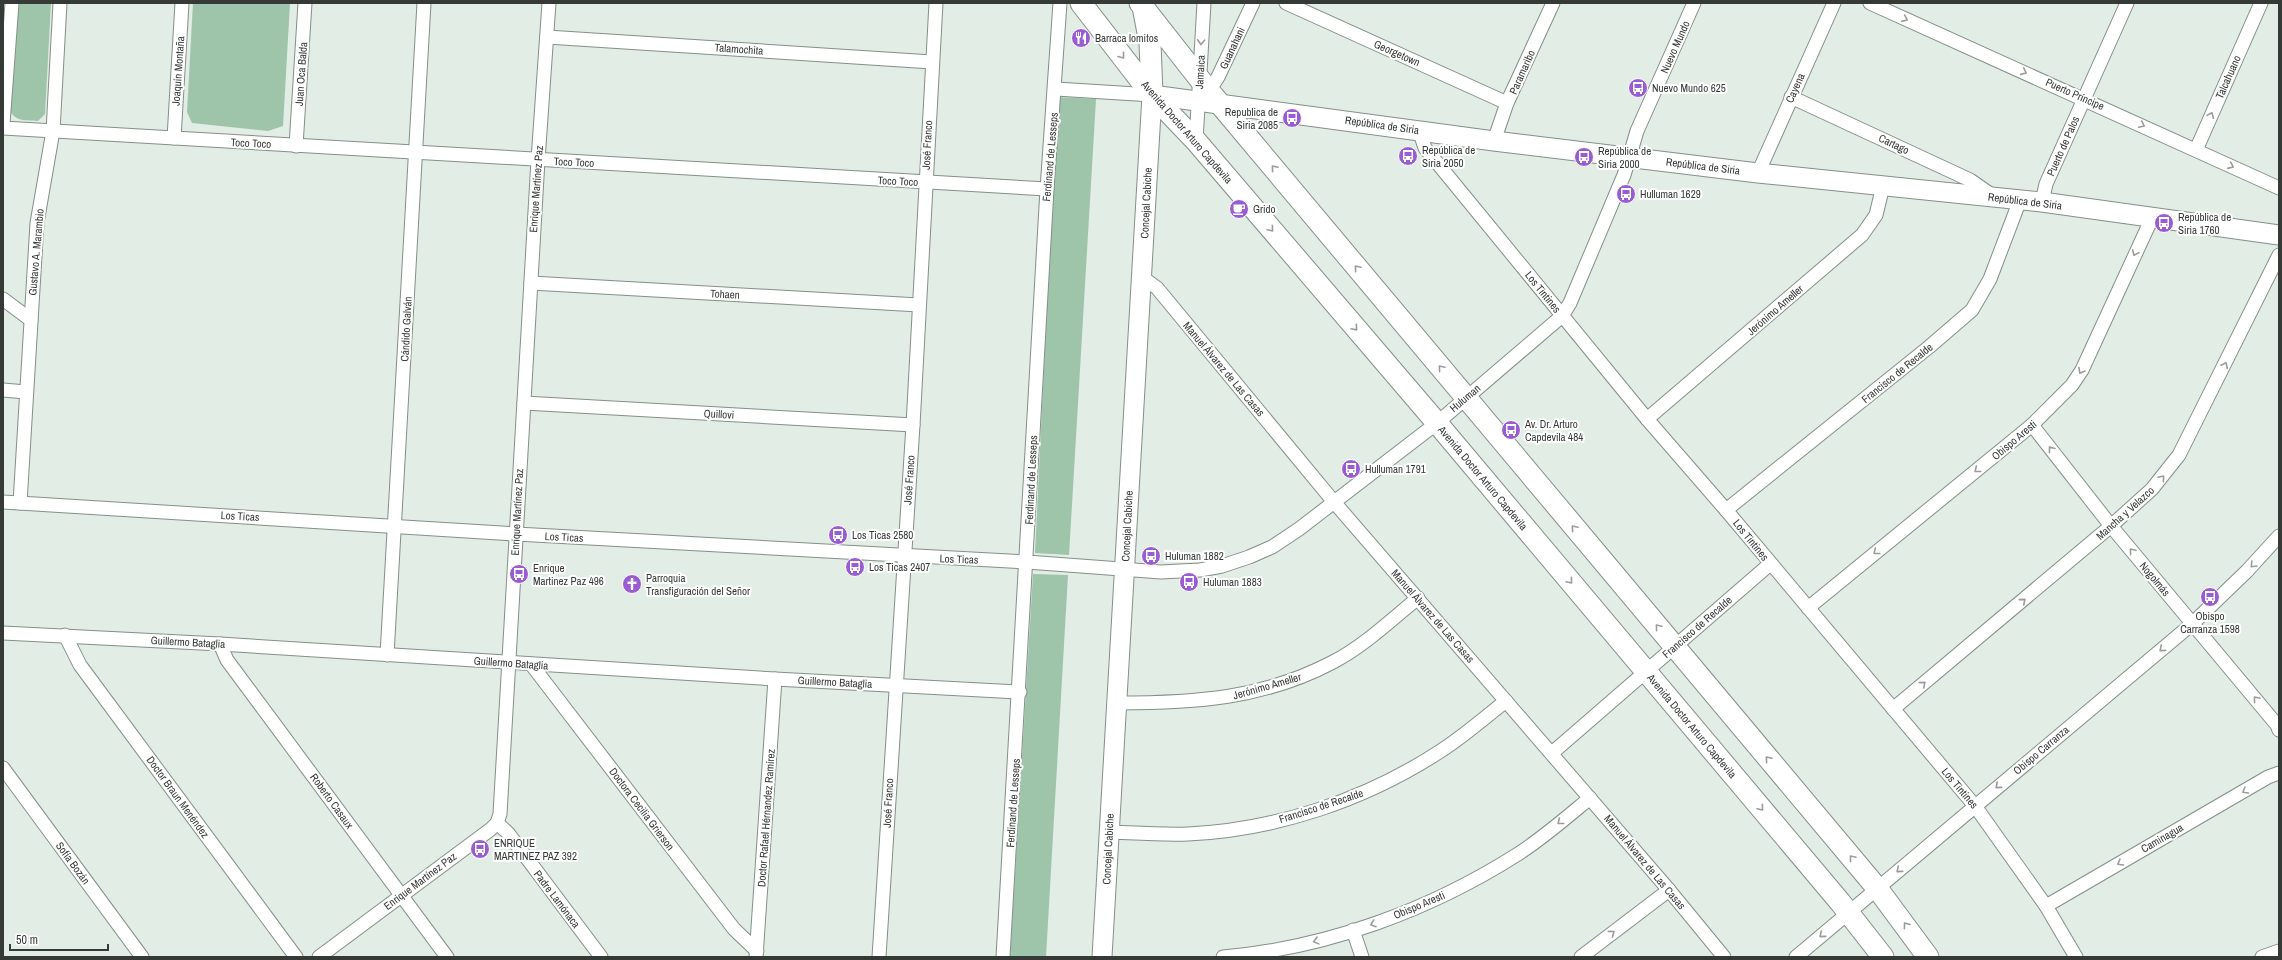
<svg xmlns="http://www.w3.org/2000/svg" width="2282" height="960" viewBox="0 0 2282 960" font-family="'Archivo Narrow',sans-serif">
	<rect width="100%" height="100%" fill="#e1ede5"/>
	<g fill="#9ec4aa">
		<path d="M18 3H51L45 114 38 121C25 120 15 122 9 109Z"/>
		<path d="M193 3H290L283 126 268 131 192 123 187 112Z"/>
		<path d="M1057 97 1096 99 1069 555 1035 553Z"/>
		<path d="M1033 574 1068 575 1046 957H1010Z"/>
	</g>
	<g fill="none" stroke-linecap="round" stroke-linejoin="round">
		<defs>
			<g id="minor">
				<path d="M1286 3 1507 103"/>
				<path d="M1870 3 2279 188"/>
				<path d="M547 37 932 62"/>
				<path d="M1056 89 1152 95"/>
				<path d="M1209 91 1218 77 1253 3"/>
				<path d="M1791 97 1970 180 1993 196"/>
				<path d="M3 124 12 3"/>
				<path d="M3 128 1047 189"/>
				<path d="M1419 130 1425 148 1647 419 1726 510 1975 806 2046 906 2076 957"/>
				<path d="M174 138 182 3"/>
				<path d="M1196 141 1204 3"/>
				<path d="M1494 141 1507 103 1553 3"/>
				<path d="M296 146 305 3"/>
				<path d="M2196 150 2261 3"/>
				<path d="M1758 173 1834 3"/>
				<path d="M2042 202 2046 184 2127 3"/>
				<path d="M1142 277 1157 288 1334 502 1669 890 1724 957"/>
				<path d="M531 283 919 305"/>
				<path d="M3 299 31 320"/>
				<path d="M3 390 26 392"/>
				<path d="M524 403 913 425"/>
				<path d="M1647 419 1862 235 1876 215 1883 186"/>
				<path d="M2032 425 2111 526 2277 725 2279 730"/>
				<path d="M3 502 516 534 1027 562 1161 572 1200 570 1222 566 1249 557 1272 547 1299 529 1437 423 1562 316 1570 303 1624 175 1637 131 1694 3"/>
				<path d="M20 503 37 223 53 131 60 3"/>
				<path d="M1726 510 1929 347 1972 310 1990 279 2020 200"/>
				<path d="M1808 608 2032 425 2072 385 2082 370 2152 218"/>
				<path d="M3 633 220 644 775 679 1020 692"/>
				<path d="M65 635 80 665 296 957"/>
				<path d="M220 644 227 660 447 957"/>
				<path d="M387 655 424 3"/>
				<path d="M531 664 734 929 757 951"/>
				<path d="M1117 703C1194 703 1263 699 1333 662 1364 646 1391 620 1418 598"/>
				<path d="M1893 709 2111 526 2152 489 2179 455 2279 255"/>
				<path d="M1552 753 1770 564"/>
				<path d="M3 768 142 957"/>
				<path d="M497 823 508 833 601 957"/>
				<path d="M1109 832C1135 833 1162 835 1188 834 1276 830 1365 800 1439 752 1463 737 1484 718 1506 701"/>
				<path d="M2046 906 2268 777 2279 773"/>
				<path d="M1353 930 1362 957"/>
				<path d="M319 957 491 829 497 823 500 814 538 160 549 3"/>
				<path d="M756 957 775 679"/>
				<path d="M879 957 913 425 936 3"/>
				<path d="M1003 957 1047 189 1060 3"/>
				<path d="M1223 957C1327 948 1430 910 1518 854 1543 838 1567 817 1590 798"/>
				<path d="M1581 957 1669 890"/>
				<path d="M1796 957 2192 624 2247 571 2279 536"/>
				<path d="M2262 957 2279 951"/>
			</g>
			<path id="secondary" d="M1102 957 1152 95 1494 141 1758 173 2042 202 2279 235"/>
			<g id="primary">
				<path d="M1081 3 1152 95 1196 141 1437 423 1840 902 1883 957"/>
				<path d="M1140 3 1209 91 1877 888 1928 957"/>
				<path d="M1144 12 1150 43 1152 95"/>
			</g>
		</defs>
		<use href="#minor" stroke="#848f87" stroke-width="15"/>
		<use href="#secondary" stroke="#848f87" stroke-width="21"/>
		<use href="#primary" stroke="#848f87" stroke-width="23"/>
		<use href="#minor" stroke="#fff" stroke-width="13"/>
		<use href="#secondary" stroke="#fff" stroke-width="19"/>
		<use href="#primary" stroke="#fff" stroke-width="21"/>
	</g>
	<defs><path id="oneway-chevron" d="M-2-3.5L2.5 0L-2 3.5" fill="none" stroke-width="1.6" stroke-linecap="round" stroke-linejoin="round"/></defs>
	<g stroke="#9a9c9b">
		<use href="#oneway-chevron" transform="translate(1905 19) rotate(24)"/>
		<use href="#oneway-chevron" transform="translate(1201 42) rotate(93)"/>
		<use href="#oneway-chevron" transform="translate(1122 56) rotate(52)"/>
		<use href="#oneway-chevron" transform="translate(2024 72) rotate(24)"/>
		<use href="#oneway-chevron" transform="translate(2211 115) rotate(-66)"/>
		<use href="#oneway-chevron" transform="translate(2142 125) rotate(25)"/>
		<use href="#oneway-chevron" transform="translate(2231 166) rotate(24)"/>
		<use href="#oneway-chevron" transform="translate(1274 168) rotate(-130)"/>
		<use href="#oneway-chevron" transform="translate(1271 229) rotate(49)"/>
		<use href="#oneway-chevron" transform="translate(2135 253) rotate(114)"/>
		<use href="#oneway-chevron" transform="translate(1357 268) rotate(-130)"/>
		<use href="#oneway-chevron" transform="translate(1355 328) rotate(49)"/>
		<use href="#oneway-chevron" transform="translate(2225 365) rotate(-64)"/>
		<use href="#oneway-chevron" transform="translate(1441 368) rotate(-130)"/>
		<use href="#oneway-chevron" transform="translate(2081 371) rotate(120)"/>
		<use href="#oneway-chevron" transform="translate(2051 449) rotate(-128)"/>
		<use href="#oneway-chevron" transform="translate(1977 470) rotate(141)"/>
		<use href="#oneway-chevron" transform="translate(2162 478) rotate(-50)"/>
		<use href="#oneway-chevron" transform="translate(1574 528) rotate(-130)"/>
		<use href="#oneway-chevron" transform="translate(2132 551) rotate(-130)"/>
		<use href="#oneway-chevron" transform="translate(1876 552) rotate(141)"/>
		<use href="#oneway-chevron" transform="translate(2253 565) rotate(134)"/>
		<use href="#oneway-chevron" transform="translate(1570 581) rotate(50)"/>
		<use href="#oneway-chevron" transform="translate(2023 601) rotate(-40)"/>
		<use href="#oneway-chevron" transform="translate(1658 627) rotate(-130)"/>
		<use href="#oneway-chevron" transform="translate(2162 649) rotate(140)"/>
		<use href="#oneway-chevron" transform="translate(1923 684) rotate(-40)"/>
		<use href="#oneway-chevron" transform="translate(2256 699) rotate(-130)"/>
		<use href="#oneway-chevron" transform="translate(1768 759) rotate(-130)"/>
		<use href="#oneway-chevron" transform="translate(1998 786) rotate(140)"/>
		<use href="#oneway-chevron" transform="translate(2245 791) rotate(150)"/>
		<use href="#oneway-chevron" transform="translate(1761 808) rotate(50)"/>
		<use href="#oneway-chevron" transform="translate(1560 822) rotate(142)"/>
		<use href="#oneway-chevron" transform="translate(1852 858) rotate(-130)"/>
		<use href="#oneway-chevron" transform="translate(2120 863) rotate(150)"/>
		<use href="#oneway-chevron" transform="translate(1899 870) rotate(140)"/>
		<use href="#oneway-chevron" transform="translate(1373 924) rotate(161)"/>
		<use href="#oneway-chevron" transform="translate(1906 925) rotate(-127)"/>
		<use href="#oneway-chevron" transform="translate(1612 933) rotate(-37)"/>
		<use href="#oneway-chevron" transform="translate(1822 935) rotate(140)"/>
		<use href="#oneway-chevron" transform="translate(1316 941) rotate(165)"/>
	</g>
	<defs>
		<symbol id="restaurant-disc" viewBox="-11 -11 22 22"><circle r="9.5" fill="#995cd2" stroke="#fff"/><path d="M-5-6h1v4h1v-4h1v4h1v-4h1v5L-1.5 .5V6h-2V.5L-5-1ZM5-6V6H3V1.5H1.5Q1.5-4 5-6Z" fill="#fff"/></symbol>
		<symbol id="bus-disc" viewBox="-11 -11 22 22"><circle r="9.5" fill="#995cd2" stroke="#fff"/><path d="M-5-6H5V4H4V6H2V4H-2V6H-4V4H-5ZM-3.5-4V0h7V-4ZM-3.5 1.2v1.5H-2V1.2ZM2 1.2v1.5H3.5V1.2Z" fill="#fff"/></symbol>
		<symbol id="cafe-disc" viewBox="-11 -11 22 22"><circle r="9.5" fill="#995cd2" stroke="#fff"/><path d="M-5.5-4.5H6V0H3Q3 3.5 0 3.5H-2.5Q-5.5 3.5-5.5 0ZM3-3.2v2h1.7v-2ZM-6 4.5H4V6H-6Z" fill="#fff"/></symbol>
		<symbol id="church-disc" viewBox="-11 -11 22 22"><circle r="9.5" fill="#995cd2" stroke="#fff"/><path d="M-1.2-6h2.4v3.5h3.3v2.4h-3.3V6h-2.4V-.1h-3.3v-2.4h3.3Z" fill="#fff"/></symbol>
	</defs>
	<g fill-rule="evenodd">
		<use href="#restaurant-disc" x="1070" y="27" width="22" height="22"/>
		<use href="#bus-disc" x="1627" y="77" width="22" height="22"/>
		<use href="#bus-disc" x="1281" y="107" width="22" height="22"/>
		<use href="#bus-disc" x="1397" y="145" width="22" height="22"/>
		<use href="#bus-disc" x="1573" y="146" width="22" height="22"/>
		<use href="#bus-disc" x="1615" y="183" width="22" height="22"/>
		<use href="#cafe-disc" x="1228" y="198" width="22" height="22"/>
		<use href="#bus-disc" x="2153" y="212" width="22" height="22"/>
		<use href="#bus-disc" x="1500" y="419" width="22" height="22"/>
		<use href="#bus-disc" x="1340" y="458" width="22" height="22"/>
		<use href="#bus-disc" x="827" y="524" width="22" height="22"/>
		<use href="#bus-disc" x="1140" y="545" width="22" height="22"/>
		<use href="#bus-disc" x="844" y="556" width="22" height="22"/>
		<use href="#bus-disc" x="508" y="563" width="22" height="22"/>
		<use href="#bus-disc" x="1178" y="571" width="22" height="22"/>
		<use href="#church-disc" x="621" y="573" width="22" height="22"/>
		<use href="#bus-disc" x="2199" y="586" width="22" height="22"/>
		<use href="#bus-disc" x="469" y="838" width="22" height="22"/>
	</g>
	<g text-anchor="middle" stroke-width="4" stroke-linejoin="round" paint-order="stroke">
		<g font-size="11" fill="#363a37" stroke="#fff" text-anchor="start">
			<text x="1095" y="42">Barraca lomitos</text>
			<text x="1652" y="92">Nuevo Mundo 625</text>
			<text x="1278" y="116" text-anchor="end">Republica de<tspan x="1278" dy="13">Siria 2085</tspan></text>
			<text x="1422" y="154">República de<tspan x="1422" dy="13">Siria 2050</tspan></text>
			<text x="1598" y="155">República de<tspan x="1598" dy="13">Siria 2000</tspan></text>
			<text x="1640" y="198">Hulluman 1629</text>
			<text x="1253" y="213">Grido</text>
			<text x="2178" y="221">República de<tspan x="2178" dy="13">Siria 1760</tspan></text>
			<text x="1525" y="428">Av. Dr. Arturo<tspan x="1525" dy="13">Capdevila 484</tspan></text>
			<text x="1365" y="473">Hulluman 1791</text>
			<text x="852" y="539">Los Ticas 2580</text>
			<text x="1165" y="560">Huluman 1882</text>
			<text x="869" y="571">Los Ticas 2407</text>
			<text x="533" y="572">Enrique<tspan x="533" dy="13">Martinez Paz 496</tspan></text>
			<text x="646" y="582">Parroquia<tspan x="646" dy="13">Transfiguración del Señor</tspan></text>
			<text x="1203" y="586">Huluman 1883</text>
			<text x="2210" y="620" text-anchor="middle">Obispo<tspan x="2210" dy="13">Carranza 1598</tspan></text>
			<text x="494" y="847">ENRIQUE<tspan x="494" dy="13">MARTINEZ PAZ 392</tspan></text>
		</g>
		<g font-size="11" fill="#363a37" stroke="#fff">
			<text transform="translate(1675 47) rotate(-66)" y="4">Nuevo Mundo</text>
			<text transform="translate(1232 48) rotate(-65)" y="4">Guanahani</text>
			<text transform="translate(739 49) rotate(4)" y="4">Talamochita</text>
			<text transform="translate(1397 53) rotate(24)" y="4">Georgetown</text>
			<text transform="translate(178 71) rotate(-86)" y="4">Joaquín Montaña</text>
			<text transform="translate(1200 72) rotate(-87)" y="4">Jamaica</text>
			<text transform="translate(1522 72) rotate(-66)" y="4">Paramaribo</text>
			<text transform="translate(301 74) rotate(-86)" y="4">Juan Oca Balda</text>
			<text transform="translate(2228 77) rotate(-66)" y="4">Talcahuano</text>
			<text transform="translate(1795 88) rotate(-66)" y="4">Cayena</text>
			<text transform="translate(2075 94) rotate(24)" y="4">Puerto Príncipe</text>
			<text transform="translate(1382 125) rotate(8)" y="4">República de Siria</text>
			<text transform="translate(1187 132) rotate(49)" y="4">Avenida Doctor Arturo Capdevila</text>
			<text transform="translate(251 143) rotate(3)" y="4">Toco Toco</text>
			<text transform="translate(1894 144) rotate(25)" y="4">Cartago</text>
			<text transform="translate(927 145) rotate(-87)" y="4">José Franco</text>
			<text transform="translate(2063 146) rotate(-66)" y="4">Puerto de Palos</text>
			<text transform="translate(1050 157) rotate(-85)" y="4">Ferdinand de Lesseps</text>
			<text transform="translate(574 162) rotate(3)" y="4">Toco Toco</text>
			<text transform="translate(1703 166) rotate(7)" y="4">República de Siria</text>
			<text transform="translate(898 181) rotate(3)" y="4">Toco Toco</text>
			<text transform="translate(536 189) rotate(-86)" y="4">Enrique Martínez Paz</text>
			<text transform="translate(2025 201) rotate(7)" y="4">República de Siria</text>
			<text transform="translate(1146 203) rotate(-87)" y="4">Concejal Cabiche</text>
			<text transform="translate(36 252) rotate(-85)" y="4">Gustavo A. Marambio</text>
			<text transform="translate(1543 292) rotate(51)" y="4">Los Tintines</text>
			<text transform="translate(725 294) rotate(3)" y="4">Tohaen</text>
			<text transform="translate(1775 310) rotate(-41)" y="4">Jerónimo Ameller</text>
			<text transform="translate(406 329) rotate(-87)" y="4">Cándido Galván</text>
			<text transform="translate(1224 369) rotate(50)" y="4">Manuel Álvarez de Las Casas</text>
			<text transform="translate(1897 373) rotate(-39)" y="4">Francisco de Recalde</text>
			<text transform="translate(1465 398) rotate(-40)" y="4">Huluman</text>
			<text transform="translate(719 414) rotate(3)" y="4">Quillovi</text>
			<text transform="translate(2014 440) rotate(-40)" y="4">Obispo Aresti</text>
			<text transform="translate(1483 478) rotate(50)" y="4">Avenida Doctor Arturo Capdevila</text>
			<text transform="translate(909 480) rotate(-86)" y="4">José Franco</text>
			<text transform="translate(1031 480) rotate(-87)" y="4">Ferdinand de Lesseps</text>
			<text transform="translate(517 512) rotate(-87)" y="4">Enrique Martínez Paz</text>
			<text transform="translate(2125 513) rotate(-42)" y="4">Mancha y Velazco</text>
			<text transform="translate(240 516) rotate(3)" y="4">Los Ticas</text>
			<text transform="translate(1127 526) rotate(-87)" y="4">Concejal Cabiche</text>
			<text transform="translate(564 537) rotate(3)" y="4">Los Ticas</text>
			<text transform="translate(1751 540) rotate(51)" y="4">Los Tintines</text>
			<text transform="translate(959 559) rotate(2)" y="4">Los Ticas</text>
			<text transform="translate(2155 579) rotate(50)" y="4">Nogolmás</text>
			<text transform="translate(1433 616) rotate(49)" y="4">Manuel Álvarez de Las Casas</text>
			<text transform="translate(1697 627) rotate(-41)" y="4">Francisco de Recalde</text>
			<text transform="translate(188 642) rotate(3)" y="4">Guillermo Bataglia</text>
			<text transform="translate(511 663) rotate(4)" y="4">Guillermo Bataglia</text>
			<text transform="translate(835 682) rotate(3)" y="4">Guillermo Bataglia</text>
			<text transform="translate(1267 686) rotate(-16)" y="4">Jerónimo Ameller</text>
			<text transform="translate(1692 726) rotate(50)" y="4">Avenida Doctor Arturo Capdevila</text>
			<text transform="translate(2041 750) rotate(-40)" y="4">Obispo Carranza</text>
			<text transform="translate(1960 788) rotate(50)" y="4">Los Tintines</text>
			<text transform="translate(178 797) rotate(54)" y="4">Doctor Braun Menéndez</text>
			<text transform="translate(332 801) rotate(54)" y="4">Roberto Casaux</text>
			<text transform="translate(888 803) rotate(-87)" y="4">José Franco</text>
			<text transform="translate(1013 803) rotate(-86)" y="4">Ferdinand de Lesseps</text>
			<text transform="translate(1321 806) rotate(-18)" y="4">Francisco de Recalde</text>
			<text transform="translate(642 809) rotate(53)" y="4">Doctora Cecilia Grierson</text>
			<text transform="translate(766 818) rotate(-86)" y="4">Doctor Rafael Hérnandez Ramírez</text>
			<text transform="translate(2162 838) rotate(-30)" y="4">Caminagua</text>
			<text transform="translate(1108 849) rotate(-87)" y="4">Concejal Cabiche</text>
			<text transform="translate(1645 862) rotate(50)" y="4">Manuel Álvarez de Las Casas</text>
			<text transform="translate(73 863) rotate(54)" y="4">Sofía Bozán</text>
			<text transform="translate(420 881) rotate(-37)" y="4">Enrique Martínez Paz</text>
			<text transform="translate(557 899) rotate(53)" y="4">Padre Lamónaca</text>
			<text transform="translate(1419 905) rotate(-23)" y="4">Obispo Aresti</text>
		</g>
	</g>
	<rect width="2282" height="960" fill="none" stroke="#363a37" stroke-width="8"/>
	<path d="M10 944v6h98v-6" fill="none" stroke="#363a37" stroke-width="2"/>
	<text x="16" y="944" font-size="12" fill="#363a37" stroke="#ffffff" stroke-width="3" paint-order="stroke">50 m</text>
</svg>
